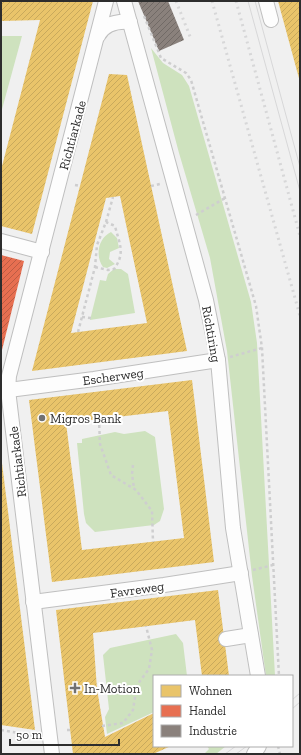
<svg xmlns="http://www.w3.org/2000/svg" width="301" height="755" viewBox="0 0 301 755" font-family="'Zilla Slab',serif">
	<defs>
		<pattern id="homes-hatch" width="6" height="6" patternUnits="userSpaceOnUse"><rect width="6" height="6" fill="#e9c46a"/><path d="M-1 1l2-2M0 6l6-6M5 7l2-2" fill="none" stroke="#c8a95c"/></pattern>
		<pattern id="shops-hatch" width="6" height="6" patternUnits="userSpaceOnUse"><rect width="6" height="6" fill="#e76f51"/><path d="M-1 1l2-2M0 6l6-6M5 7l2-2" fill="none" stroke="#bc5c44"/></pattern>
		<pattern id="industry-hatch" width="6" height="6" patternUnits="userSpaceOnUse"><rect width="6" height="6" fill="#8a817c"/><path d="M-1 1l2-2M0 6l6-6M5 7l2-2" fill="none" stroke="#716a66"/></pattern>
	</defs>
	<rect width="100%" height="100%" fill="#f0f0f0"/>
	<g fill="#cee2be">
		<path d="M1 36H22L1 113Z"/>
		<path d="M151 48 163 63 182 75 189 86 251 302 257 343 275 676H266L252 576 227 351 210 258 179 153Z"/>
		<path d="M111 232 117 238 119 248 110 252 109 259 115 264 107 268 103 267C95 256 98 238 111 232Z"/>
		<path d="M114 269H121L128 274 135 313 90 320 100 280 106 281 108 274Z"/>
		<path d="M145 431 155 437 164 509 160 521 154 525 95 532 86 523 84 514 77 443H82V439L115 432 124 434Z"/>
		<path d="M176 634 183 643 187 676H154V712L107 734 105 717 109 709 103 655 110 648Z"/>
		<path d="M207 746H226L216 754H204L209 749Z"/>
	</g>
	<g fill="url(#homes-hatch)" fill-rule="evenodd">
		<path d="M1 1H93L32 234 1 226V170L40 20 1 21Z"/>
		<path d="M278 1H300V82Z"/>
		<path d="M109 74 127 75 187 351 32 371ZM120 196 147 323 71 333 106 198Z"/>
		<path d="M192 380 214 562 52 582 29 400ZM168 411 184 538 82 550 66 423Z"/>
		<path d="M1 463H2L35 730 1 725Z"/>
		<path d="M218 590 229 676H202L195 620 93 633 97 689 105 737 154 713V746H171L153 754H73L56 610Z"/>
	</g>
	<path fill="url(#shops-hatch)" d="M1 255 24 261 2 350H1Z"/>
	<path fill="url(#industry-hatch)" d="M138 1H168L184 40 159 51Z"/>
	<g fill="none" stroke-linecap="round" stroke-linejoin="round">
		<defs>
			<g id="minor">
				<path d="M124 1 206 300 218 360 233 528 258 676"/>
				<path d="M266 1 271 20"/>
				<path d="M98 36C104 24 117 21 130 22"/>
				<path d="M1 241 42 252"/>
				<path d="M1 391 94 379 218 360"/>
				<path d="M33 602 164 585 241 573"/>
				<path d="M226 639 251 635"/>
				<path d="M52 754 8 390 9 376 106 1"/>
				<path d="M254 754 259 746"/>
			</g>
		</defs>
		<use href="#minor" stroke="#bfbfbf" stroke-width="16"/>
		<g stroke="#cececf" stroke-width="2.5" stroke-dasharray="3 3" stroke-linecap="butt">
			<path d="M144 16 161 58 186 73 191 80 256 306 262 348 279 676"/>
			<path d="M75 185 80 186"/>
			<path d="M151 186 160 184"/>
			<path d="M196 215 225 198"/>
			<path d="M95 267 108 270 114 269C126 253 119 243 115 226L106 222"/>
			<path d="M82 317 91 318"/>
			<path d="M78 332 95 267 97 245 106 222 113 197"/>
			<path d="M230 357 262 348"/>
			<path d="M99 419 100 444 111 475 136 490 152 511 153 542"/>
			<path d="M133 465 132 474 134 488"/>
			<path d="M253 570 273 565"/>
			<path d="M102 726 123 723 133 710 137 685 149 669 152 650 146 626"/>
			<path d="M1 730 37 736"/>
			<path d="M67 730H70"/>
			<path d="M278 746 280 754"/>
		</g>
		<use href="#minor" stroke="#fdfdfd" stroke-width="14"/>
		<g stroke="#d7d7d8" stroke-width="1">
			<path d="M248 1 300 191"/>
			<path d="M255 1 300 167"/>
			<path d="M292 700 300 693"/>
			<path d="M292 709 300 702"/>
			<path d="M225 754 236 746"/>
			<path d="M236 754 247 746"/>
		</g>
		<g stroke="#d7d7d8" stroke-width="3" stroke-dasharray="2 4" stroke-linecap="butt">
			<path d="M176 1 191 39"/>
			<path d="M212 1 300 316"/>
			<path d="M236 1 300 236"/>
		</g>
	</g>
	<g fill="#717171" stroke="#fff" stroke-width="1.5">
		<circle cx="42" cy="418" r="4"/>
		<path d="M73 682h4v4h4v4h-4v4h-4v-4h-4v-4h4z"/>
	</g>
	<g text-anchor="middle" stroke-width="4" stroke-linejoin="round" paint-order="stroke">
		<g font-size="13" fill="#2d2d2d" stroke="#fff">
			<text transform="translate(72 135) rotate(-75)" y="5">Richtiarkade</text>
			<text transform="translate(212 334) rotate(80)" y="5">Richtiring</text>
			<text transform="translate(113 376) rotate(-8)" y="5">Escherweg</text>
			<text transform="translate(17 462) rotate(-97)" y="5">Richtiarkade</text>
			<text transform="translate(137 589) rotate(-8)" y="5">Favreweg</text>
		</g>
		<g font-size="13" fill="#2d2d2d" stroke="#fff" text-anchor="start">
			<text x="50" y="423">Migros Bank</text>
			<text x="84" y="693">In-Motion</text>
		</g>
	</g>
	<rect width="301" height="755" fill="none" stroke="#2d2d2d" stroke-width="4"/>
	<rect x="153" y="675" width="140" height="72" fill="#ffffff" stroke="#ababab"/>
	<rect x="161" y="685" width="20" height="12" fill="#e9c46a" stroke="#ababab"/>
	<text x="189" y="695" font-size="12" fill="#2d2d2d">Wohnen</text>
	<rect x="161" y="705" width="20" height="12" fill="#e76f51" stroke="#ababab"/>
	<text x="189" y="715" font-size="12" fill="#2d2d2d">Handel</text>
	<rect x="161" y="725" width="20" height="12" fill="#8a817c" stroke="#ababab"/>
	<text x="189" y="735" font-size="12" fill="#2d2d2d">Industrie</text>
	<path d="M10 739v6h109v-6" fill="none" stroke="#2d2d2d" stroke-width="2"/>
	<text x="16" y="739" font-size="12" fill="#2d2d2d" stroke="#ffffff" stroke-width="3" paint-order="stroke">50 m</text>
</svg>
